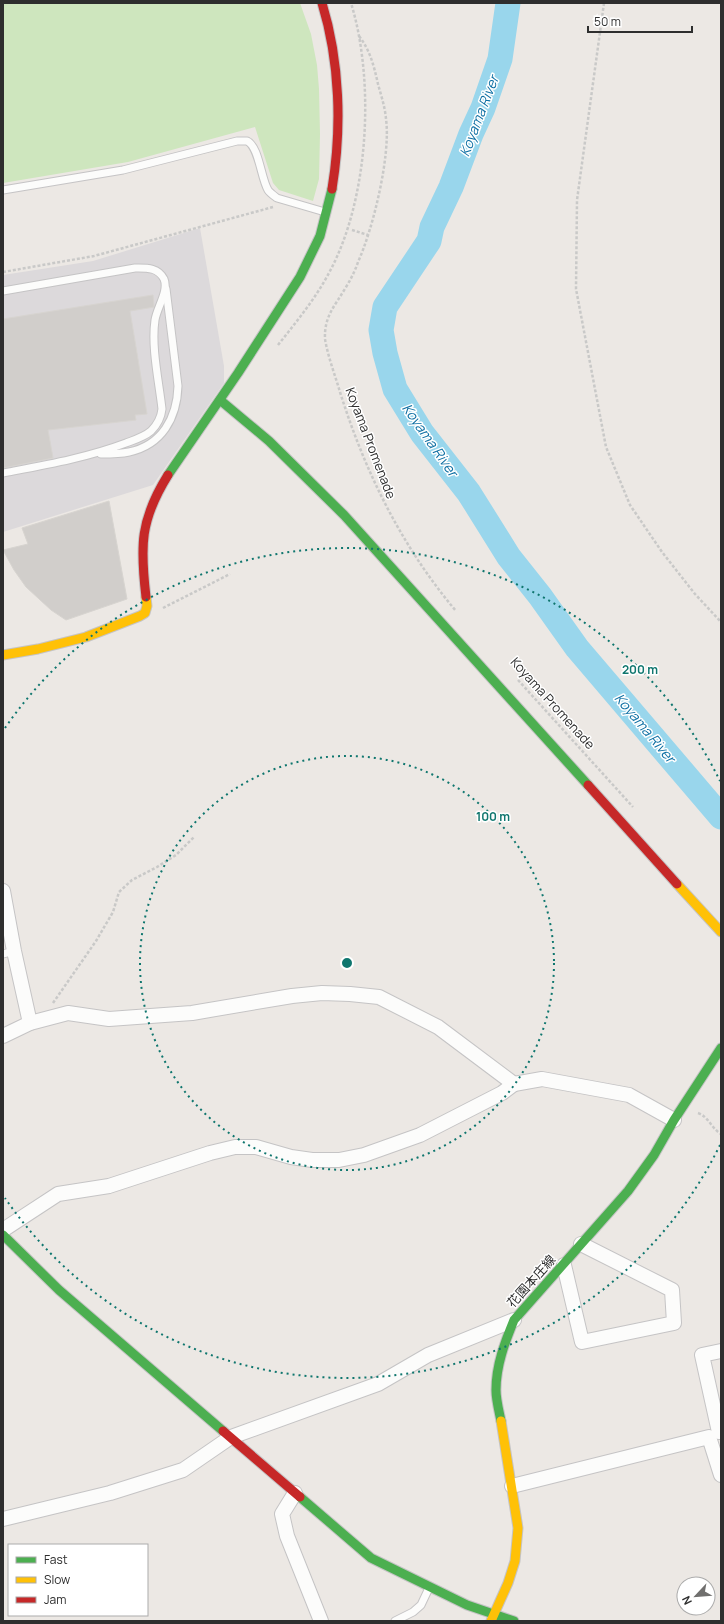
<svg xmlns="http://www.w3.org/2000/svg" width="724" height="1624" viewBox="0 0 724 1624" font-family="Manrope,'Noto Sans JP',sans-serif">
	<rect width="100%" height="100%" fill="#ece8e4"/>
	<path fill="#dcd9db" d="M200 228 224 366V383L153 485 3 532V275L93 261Z"/>
	<path fill="#cee6be" d="M3 3H300L311 34 317 65 319 89 320 134 319 179 313 201 279 190 273 183 255 127 128 162 3 183Z"/>
	<g fill="none" stroke-linecap="round" stroke-linejoin="round">
		<path stroke="#99d6ec" stroke-width="25" d="M508 3 500 59 483 108 471 134 451 187 432 227 429 241 385 307 381 330 385 353 395 389 422 433 469 493 509 557 540 596 577 648 721 817"/>
	</g>
	<g fill="#d1cecb" stroke="#d7d4d0">
		<path d="M153 295 154 307 130 311 147 414 135 415 136 420 48 430 53 458 3 468V319Z"/>
		<path d="M109 501 127 599 66 620 51 610 26 587 14 570 3 550 28 544 22 528Z"/>
	</g>
	<g fill="none" stroke-linecap="round" stroke-linejoin="round">
		<defs>
			<g id="lane">
				<path d="M3 190 123 170 237 141C240 141 244 141 247 141 259 146 261 179 268 190 270 193 273 195 277 198L325 212"/>
				<path d="M3 291 135 268C146 268 158 267 164 279 169 291 157 307 155 320 151 347 159 382 162 409 161 418 157 425 151 431 144 437 134 440 126 443 86 458 45 465 3 473"/>
				<path d="M101 454C110 454 120 454 129 452 162 445 177 418 178 386L166 289"/>
				<path d="M3 954 14 951"/>
				<path d="M395 1621 413 1612 421 1605 429 1588"/>
			</g>
			<g id="street">
				<path d="M3 891 14 951 30 1023"/>
				<path d="M3 1036 30 1023 68 1013 109 1019 192 1013 292 996 322 993 350 994 379 997 438 1027 514 1084 542 1079 629 1095 674 1120"/>
				<path d="M3 1230 58 1194 109 1186 210 1153 235 1147H256L291 1157 312 1160H339L364 1155 420 1135 502 1093 514 1084"/>
				<path d="M564 1265 582 1342 674 1323 672 1290 581 1244"/>
				<path d="M719 1432 702 1355 721 1351"/>
				<path d="M512 1486 709 1437 721 1475"/>
				<path d="M295 1493 282 1514 287 1536 321 1621"/>
				<path d="M3 1519 110 1493 183 1470 231 1437 378 1384 428 1355 514 1320"/>
			</g>
			<g id="fast">
				<path d="M220 400 269 441 344 515 588 785"/>
				<path d="M168 475 238 373 300 277 320 236 332 189"/>
				<path d="M3 1235 59 1290 223 1431"/>
				<path d="M501 1421C499 1411 496 1400 496 1390 496 1365 505 1342 514 1320L628 1191 654 1155 674 1120 721 1048"/>
				<path d="M300 1497 371 1558 467 1605 514 1621"/>
			</g>
			<g id="slow">
				<path d="M3 655 38 649 86 637 140 616 145 613 147 606 146 597"/>
				<path d="M677 884 721 932"/>
				<path d="M491 1621 508 1583 515 1561 518 1528 501 1421"/>
			</g>
			<g id="jam">
				<path d="M322 3C340 62 342 128 332 189"/>
				<path d="M146 597C140 546 140 520 168 475"/>
				<path d="M588 785 677 884"/>
				<path d="M223 1431 300 1497"/>
			</g>
		</defs>
		<use href="#lane" stroke="#c5c4c5" stroke-width="9"/>
		<use href="#street" stroke="#c5c4c5" stroke-width="16"/>
		<use href="#fast" stroke="#c5c4c5" stroke-width="11"/>
		<use href="#slow" stroke="#c5c4c5" stroke-width="11"/>
		<use href="#jam" stroke="#c5c4c5" stroke-width="11"/>
		<g stroke="#c9c9c8" stroke-width="2.5" stroke-dasharray="3 2" stroke-linecap="butt">
			<path d="M604 3 577 200 576 289 606 447 630 505 662 552 695 594 721 622"/>
			<path d="M359 36C370 50 374 66 378 84 381 95 385 107 386 119 391 155 373 229 358 262 355 271 351 279 346 287 335 306 324 316 325 339 328 357 335 375 340 392 365 472 402 547 456 611"/>
			<path d="M352 230 368 235"/>
			<path d="M3 272 94 256 273 207"/>
			<path d="M278 345C297 321 316 298 330 271 369 198 375 81 351 3"/>
			<path d="M163 608 230 574"/>
			<path d="M518 680 633 807"/>
			<path d="M53 1003 96 941 113 912 119 892 132 880 157 867 176 855 194 837"/>
			<path d="M698 1113C709 1117 711 1128 721 1134"/>
		</g>
		<use href="#lane" stroke="#fcfcfb" stroke-width="7"/>
		<use href="#street" stroke="#fcfcfb" stroke-width="14"/>
		<use href="#fast" stroke="#4caf50" stroke-width="9"/>
		<use href="#slow" stroke="#ffc107" stroke-width="9"/>
		<use href="#jam" stroke="#c62828" stroke-width="9"/>
	</g>
	<g fill="none" stroke="#0f766e" stroke-width="2" stroke-dasharray="2 4">
		<circle cx="347" cy="963" r="207"/>
		<path d="M720 1145A415 415 0 0 1 5 1198M5 728A415 415 0 0 1 720 781"/>
	</g>
	<g text-anchor="middle" stroke-width="3" stroke-linejoin="round" paint-order="stroke">
		<g font-size="13" fill="#2e2e2e" stroke="#fff">
			<text transform="translate(371 443) rotate(69)" y="5">Koyama Promenade</text>
			<text transform="translate(553 703) rotate(48)" y="5">Koyama Promenade</text>
			<text transform="translate(531 1281) rotate(-48)" y="5">花園本庄線</text>
		</g>
		<g font-size="14" font-style="italic" fill="#0d6fa3" stroke="#fff">
			<text transform="translate(479 116) rotate(-69)" y="5">Koyama River</text>
			<text transform="translate(430 440) rotate(55)" y="5">Koyama River</text>
			<text transform="translate(645 728) rotate(50)" y="5">Koyama River</text>
		</g>
	</g>
	<circle cx="347" cy="963" r="6" fill="#0f766e" stroke="#fff" stroke-width="2"/>
	<g font-size="12" text-anchor="middle" font-weight="bold" fill="#0f766e" stroke="#fff" stroke-width="3" stroke-linejoin="round" paint-order="stroke">
		<text x="640" y="674">200 m</text>
		<text x="493" y="821">100 m</text>
	</g>
	<rect width="724" height="1624" fill="none" stroke="#2e2e2e" stroke-width="8"/>
	<rect x="8" y="1544" width="140" height="72" fill="#ffffff" stroke="#ababab"/>
	<rect x="16" y="1557" width="20" height="6" fill="#4caf50" stroke="#ababab"/>
	<text x="44" y="1564" font-size="12" fill="#2e2e2e">Fast</text>
	<rect x="16" y="1577" width="20" height="6" fill="#ffc107" stroke="#ababab"/>
	<text x="44" y="1584" font-size="12" fill="#2e2e2e">Slow</text>
	<rect x="16" y="1597" width="20" height="6" fill="#c62828" stroke="#ababab"/>
	<text x="44" y="1604" font-size="12" fill="#2e2e2e">Jam</text>
	<g transform="translate(696 1596) rotate(244)"><circle r="19" fill="#ffffff" stroke="#ababab"/>
	<path d="M0-3L7 15L0 10L-7 15Z" fill="#706f6e"/>
	<text y="-6" font-size="11" font-weight="bold" text-anchor="middle" fill="#2e2e2e">N</text>
	</g>
	<path d="M588 26v6h104v-6" fill="none" stroke="#2e2e2e" stroke-width="2"/>
	<text x="594" y="26" font-size="12" fill="#2e2e2e" stroke="#ffffff" stroke-width="3" paint-order="stroke">50 m</text>
</svg>
